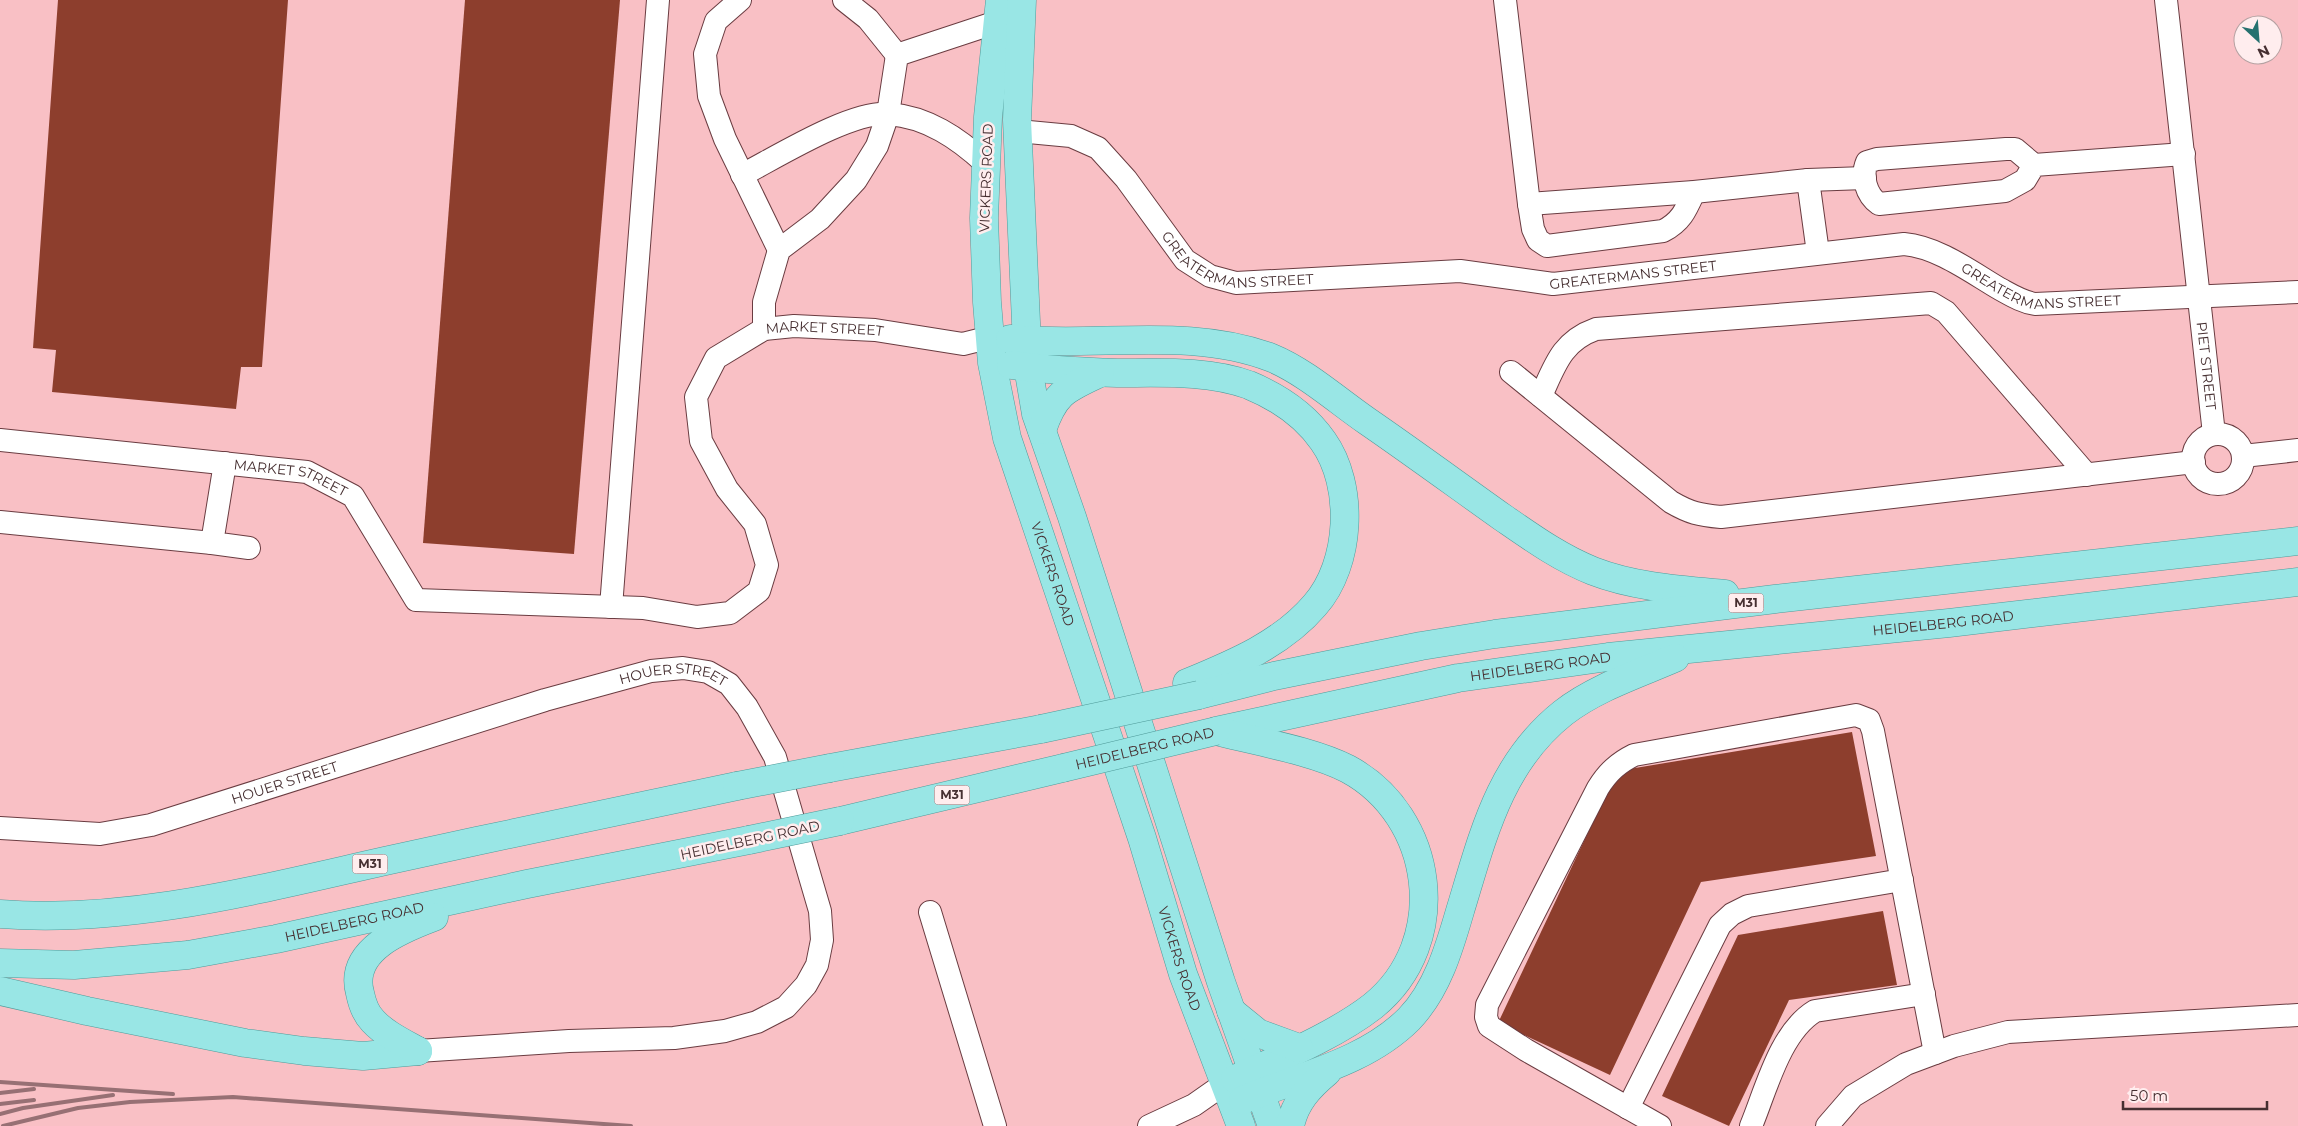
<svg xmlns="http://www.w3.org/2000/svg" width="2298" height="1126" viewBox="0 0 2298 1126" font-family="Montserrat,sans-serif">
	<rect width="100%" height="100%" fill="#f9c0c5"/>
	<g fill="#8d3e2d">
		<path d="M58 0H288L262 367H241L236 409 52 392 56 350 33 348Z"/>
		<path d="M465 0H620L574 554 423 543Z"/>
		<path d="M1852 732 1876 856 1701 882 1610 1075 1498 1023 1617 771Z"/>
		<path d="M1883 911 1897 985 1789 1000 1729 1126 1662 1096 1738 935Z"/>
	</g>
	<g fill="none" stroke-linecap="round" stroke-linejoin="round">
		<defs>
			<g id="minor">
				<path d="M740 0 716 21 705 54 709 96 725 139 779 250"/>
				<path d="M844 0 868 19 897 55"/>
				<path d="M1505 0 1529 204 1533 229 1538 240 1547 246 1663 231C1681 222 1686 210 1694 192"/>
				<path id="s1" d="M2166 0 2214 434"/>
				<path id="s2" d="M1018 131 1071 136 1098 148 1126 179 1185 260 1210 276 1236 283 1460 271 1553 284 1904 244C1938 247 1971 272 2000 289 2011 295 2022 302 2035 304L2298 292"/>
				<path d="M2034 165 2015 149H2006L1877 159 1867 162C1861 176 1866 195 1879 204L2005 191 2025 180 2034 165 2184 154"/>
				<path d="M742 175C777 157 852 110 889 114 927 117 958 138 985 163"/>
				<path d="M1808 180 1865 178"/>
				<path d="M1529 204 1694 192 1808 180 1818 253"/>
				<path d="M764 329V302L779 250 820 219 856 180 877 146 888 114 897 55 997 22"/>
				<path d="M1511 372 1671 502C1690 513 1699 515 1721 517L2194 462"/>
				<path d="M1541 396C1555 365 1562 341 1596 329L1931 303 1946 312 2087 475"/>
				<circle cx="2218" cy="459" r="25"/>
				<path id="s3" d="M0 440 307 472 353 496 416 600 643 608 697 617 730 613 759 591 767 565 755 524 727 489 701 441 696 397 716 358 764 329 794 326 875 330 963 344 991 337"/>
				<path d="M2243 456 2298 450"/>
				<path d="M225 463 212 543 249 548"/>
				<path d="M0 522 212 543"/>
				<path d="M611 607 658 0"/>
				<path id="s4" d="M0 828 100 834 151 825 545 700 651 671 683 668 708 672 729 684 747 707 775 757 820 911 822 940 817 965 806 985 786 1007 757 1022 725 1031 674 1038 569 1041 418 1051"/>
				<path d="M930 912 995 1126"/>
				<path d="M1628 1108 1720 925 1732 914 1748 906 1902 880"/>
				<path d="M1149 1126 1194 1105 1224 1084"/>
				<path d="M1660 1126 1526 1050 1489 1026 1486 1017 1487 1005 1598 788C1608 772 1618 763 1634 755L1856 715 1869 720 1873 731 1935 1053"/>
				<path d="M1751 1126C1766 1090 1780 1032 1815 1011L1924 994"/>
				<path d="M1827 1126 1853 1096 1906 1064 1954 1046 2008 1032 2298 1015"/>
			</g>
			<g id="major">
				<path id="s5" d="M1000 0 988 117 984 218 987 302 992 363 1007 438 1142 838 1183 974 1241 1126"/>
				<path d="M1022 0 1017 120 1028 367 1036 414 1072 517 1221 982 1272 1126"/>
				<path d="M1010 339C1096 348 1189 326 1272 358 1304 371 1338 401 1367 421 1412 452 1457 485 1502 517 1531 537 1560 558 1593 571 1634 587 1681 590 1725 594"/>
				<path d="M1011 365C1046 370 1082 372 1117 373 1160 373 1208 370 1249 385 1278 397 1305 415 1323 441 1355 486 1351 564 1315 605 1282 644 1233 664 1187 683"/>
				<path d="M1042 430C1055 392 1066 389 1100 373"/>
				<path d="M1199 695 1274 676 1421 646 1495 634 1775 599 2298 541"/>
				<path id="s6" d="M1216 731 1458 678 1608 657 1949 623 2298 582"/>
				<path d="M1220 732C1259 742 1313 751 1348 769 1435 816 1452 942 1373 1006 1336 1035 1278 1059 1235 1079"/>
				<path d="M830 768 1041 729"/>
				<path d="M840 821 1063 768"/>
				<path d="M0 914C128 924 260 889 385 861 502 835 619 811 737 786"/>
				<path id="s7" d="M0 963 74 965 188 955 276 939 527 884 749 840"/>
				<path d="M0 991 87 1011 245 1043 304 1051 363 1056 418 1051"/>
				<path d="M1231 1011 1258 1033 1299 1048"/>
				<path d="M418 1051C402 1042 385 1034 373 1021 365 1013 362 1003 360 993 348 950 402 929 434 917"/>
				<path d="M1243 1100C1299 1076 1365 1063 1409 1019 1437 990 1449 949 1460 911 1483 836 1499 764 1563 713 1595 688 1638 674 1675 658"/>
				<path d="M1290 1126C1295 1102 1309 1087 1327 1072"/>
			</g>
		</defs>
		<use href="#minor" stroke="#6a3c41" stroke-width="24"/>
		<use href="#major" stroke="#509b9a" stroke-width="29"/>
		<use href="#minor" stroke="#fff" stroke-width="22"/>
		<use href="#major" stroke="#99e6e5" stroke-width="28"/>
		<g stroke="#977074" stroke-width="4">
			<path d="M0 1082 173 1094"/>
			<path d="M0 1093 34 1089"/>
			<path d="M0 1104 34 1100"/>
			<path d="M0 1114 23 1108 113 1095"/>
			<path d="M3 1126 78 1108 130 1102 233 1097 631 1126"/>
		</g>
		<defs>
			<g id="major-bridge">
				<path d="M1041 729 1199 695"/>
				<path id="s8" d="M1063 768 1216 731"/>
				<path d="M737 786 830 768"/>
				<path d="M749 840 840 821"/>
			</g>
		</defs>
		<use href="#major-bridge" stroke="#509b9a" stroke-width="29" stroke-linecap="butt"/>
		<use href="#major-bridge" stroke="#99e6e5" stroke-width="28"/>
	</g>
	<g text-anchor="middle" stroke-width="5" stroke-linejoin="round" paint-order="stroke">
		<g fill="#ffedee" stroke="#7e686a" stroke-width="1">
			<rect x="1728.5" y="593.5" width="35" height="19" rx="4"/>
			<rect x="934.5" y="785.5" width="35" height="19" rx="4"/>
			<rect x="352.5" y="854.5" width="35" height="19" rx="4"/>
		</g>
		<g font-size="12" font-weight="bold" fill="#462f31">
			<text x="1746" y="607">M31</text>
			<text x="952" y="799">M31</text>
			<text x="370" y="868">M31</text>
		</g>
		<g font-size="14" fill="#462f31" stroke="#ffedee">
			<text transform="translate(986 178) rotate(-88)" y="5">VICKERS ROAD</text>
			<text dy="5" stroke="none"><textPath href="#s2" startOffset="275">GREATERMANS STREET</textPath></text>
			<text dy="5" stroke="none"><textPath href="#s2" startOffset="680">GREATERMANS STREET</textPath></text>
			<text dy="5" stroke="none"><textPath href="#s2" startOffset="1100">GREATERMANS STREET</textPath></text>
			<text dy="5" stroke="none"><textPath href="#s3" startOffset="1208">MARKET STREET</textPath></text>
			<text dy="5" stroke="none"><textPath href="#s1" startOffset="368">PIET STREET</textPath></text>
			<text dy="5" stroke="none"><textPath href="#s3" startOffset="294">MARKET STREET</textPath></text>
			<text dy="5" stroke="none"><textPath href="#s5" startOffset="584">VICKERS ROAD</textPath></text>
			<text dy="5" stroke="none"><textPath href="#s6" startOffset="736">HEIDELBERG ROAD</textPath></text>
			<text dy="5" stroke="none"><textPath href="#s6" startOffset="331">HEIDELBERG ROAD</textPath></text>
			<text dy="5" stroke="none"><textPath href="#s4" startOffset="698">HOUER STREET</textPath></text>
			<text dy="5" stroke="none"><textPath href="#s8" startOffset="84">HEIDELBERG ROAD</textPath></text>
			<text dy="5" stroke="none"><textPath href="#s4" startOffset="292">HOUER STREET</textPath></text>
			<text transform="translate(750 840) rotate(-12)" y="5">HEIDELBERG ROAD</text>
			<text dy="5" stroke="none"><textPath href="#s7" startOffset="358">HEIDELBERG ROAD</textPath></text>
			<text dy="5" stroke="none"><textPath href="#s5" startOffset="989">VICKERS ROAD</textPath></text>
		</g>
	</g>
	<g transform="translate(2258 40) rotate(154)"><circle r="24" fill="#ffedee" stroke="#b5a1a2"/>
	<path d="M0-4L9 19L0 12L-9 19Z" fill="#26716f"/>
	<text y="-8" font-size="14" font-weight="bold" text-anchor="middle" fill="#462f31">N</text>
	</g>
	<path d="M2123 1101v8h144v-8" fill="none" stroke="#462f31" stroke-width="2.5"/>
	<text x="2130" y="1101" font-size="15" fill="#462f31" stroke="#ffedee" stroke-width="4" paint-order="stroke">50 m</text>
</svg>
